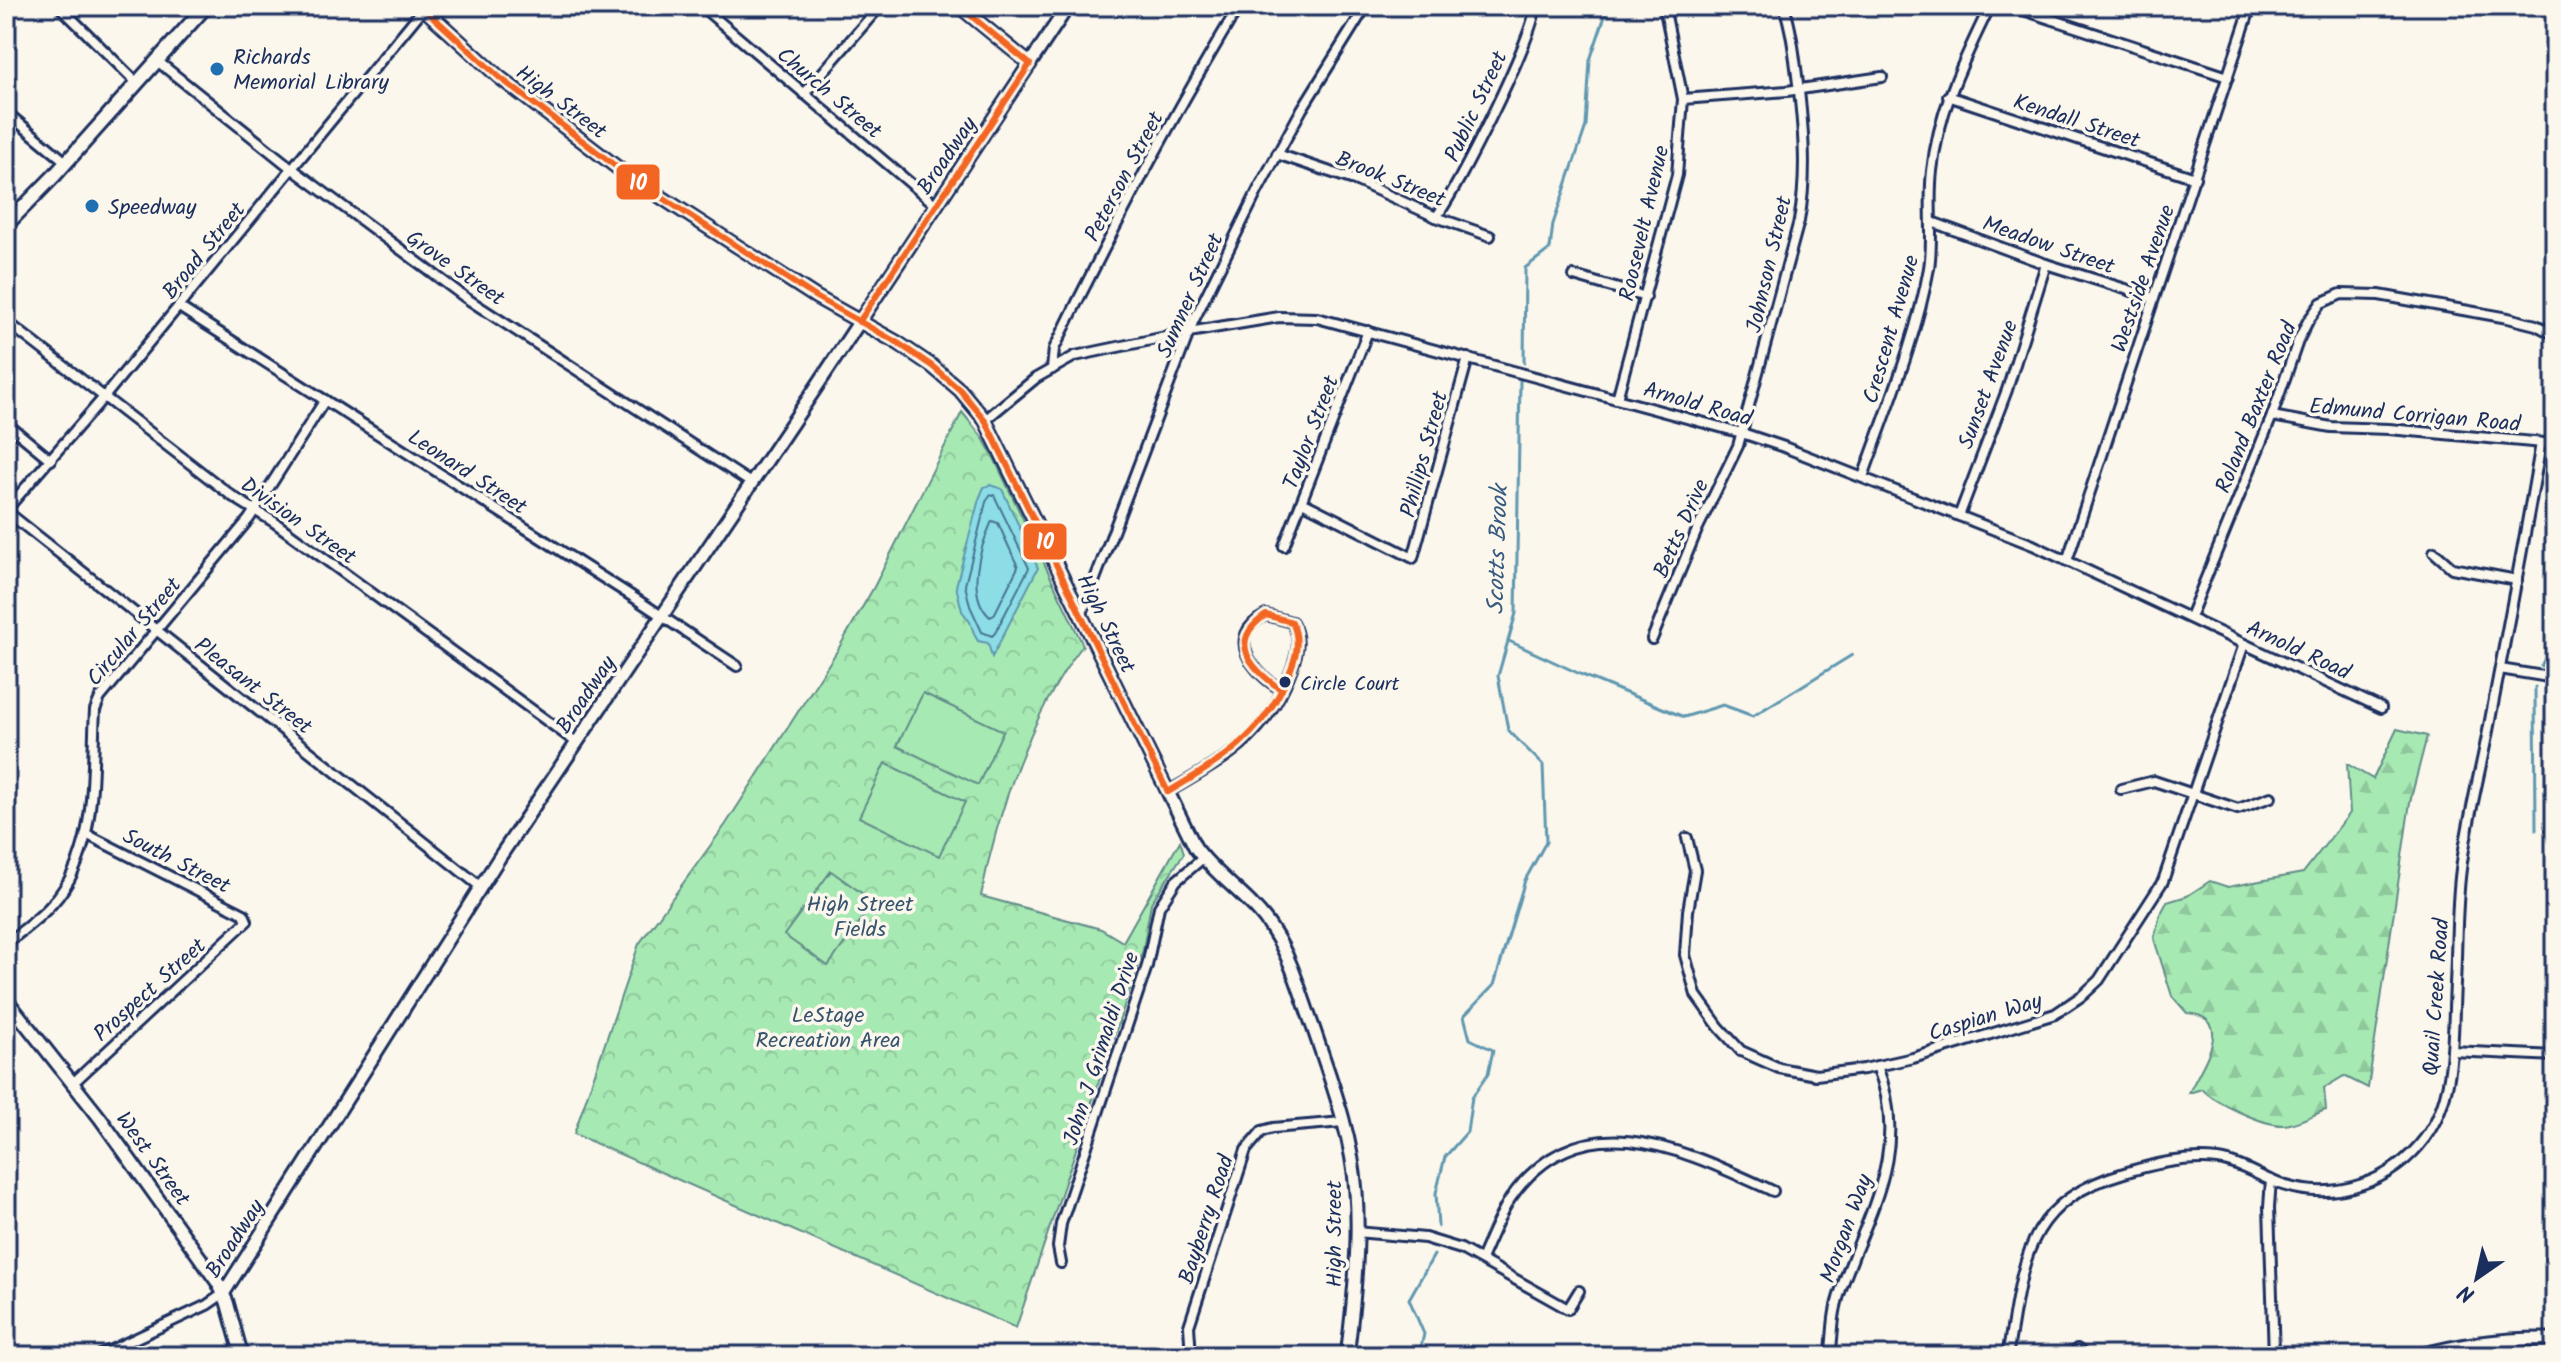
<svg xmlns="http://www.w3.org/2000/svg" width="2561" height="1362" viewBox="0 0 2561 1362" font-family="Kalam,sans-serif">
	<defs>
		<pattern id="forest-firs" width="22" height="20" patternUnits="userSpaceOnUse" patternTransform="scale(2)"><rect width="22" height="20" fill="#a7e9b3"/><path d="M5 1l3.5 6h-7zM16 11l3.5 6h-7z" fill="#8fc89c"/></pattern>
		<pattern id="park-crowns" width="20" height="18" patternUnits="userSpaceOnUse" patternTransform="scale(2)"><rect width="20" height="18" fill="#a7e9b3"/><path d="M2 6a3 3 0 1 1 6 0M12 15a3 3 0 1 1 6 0" fill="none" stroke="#8fc89c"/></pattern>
	</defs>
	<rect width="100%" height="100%" fill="#fbf7ec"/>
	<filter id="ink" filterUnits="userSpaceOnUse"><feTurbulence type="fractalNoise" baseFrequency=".0125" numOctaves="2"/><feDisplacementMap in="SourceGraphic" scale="16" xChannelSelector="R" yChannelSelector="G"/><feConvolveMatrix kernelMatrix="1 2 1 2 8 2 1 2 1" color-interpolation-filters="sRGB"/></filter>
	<g filter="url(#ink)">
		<path fill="url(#forest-firs)" stroke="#618c88" stroke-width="2" d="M2397 729 2427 736 2410 802 2368 1088 2344 1076 2324 1088 2326 1110C2314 1114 2295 1125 2283 1125 2262 1125 2216 1103 2202 1089L2189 1093C2201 1066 2238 1018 2187 1013L2172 996 2154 939 2160 915 2167 902 2187 896 2210 881 2228 887 2303 873 2350 813 2347 764 2373 779Z"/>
		<path fill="url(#park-crowns)" stroke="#618c88" stroke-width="2" d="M962 412 983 438 994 458 1083 645C1031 712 997 813 981 896L1101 929 1123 942 1180 841 1184 853 1151 903 1143 950 1016 1328 574 1134 639 944 726 824 837 651 874 587Z"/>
		<g fill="#a7e9b3" stroke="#618c88" stroke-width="2">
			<path d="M923 693 1003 731 978 785 897 746Z"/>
			<path d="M885 763 965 802 939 856 859 817Z"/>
			<path d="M831 871 874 902 828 966 784 935Z"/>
		</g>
		<g fill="#8cdde6" stroke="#5f97b0" stroke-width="2">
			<path d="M990 485 1002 489 1038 568 992 657 988 643 978 641 975 636 970 622 962 611 956 586 979 499 984 487Z"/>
			<path d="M6 1177C13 1196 18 1247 6 1263Z"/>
		</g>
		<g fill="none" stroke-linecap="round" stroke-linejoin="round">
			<g stroke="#487594" stroke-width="2">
				<path d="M994 495 1029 568 995 633 992 636 982 632 970 606 965 585 986 502 990 495Z"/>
				<path d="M992 521 998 523 1018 567 994 615 990 617C965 594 980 548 992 521Z"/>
			</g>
			<g stroke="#5f97b0" stroke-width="3">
				<path d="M1524 363 1525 268 1550 249 1553 224 1586 126 1590 60 1606 13 1600 6"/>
				<path d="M1509 641 1580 674 1684 717 1723 705 1753 716 1852 655"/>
				<path d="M2541 666 2555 639"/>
				<path d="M2535 687 2536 830"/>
				<path d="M1438 1227 1436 1193 1445 1157 1467 1132 1472 1097 1488 1074 1493 1050 1470 1039 1464 1016 1494 985 1525 880 1546 842 1543 765 1508 730 1498 676 1516 613 1520 381"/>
				<path d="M1419 1356 1424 1334 1409 1299 1434 1255"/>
			</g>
			<defs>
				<g id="minor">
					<path d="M59 6 136 82"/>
					<path d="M701 6 936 205"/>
					<path d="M2011 6 2228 77"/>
					<path d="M156 60 290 167 466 298 751 483"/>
					<path d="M804 94 880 6"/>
					<path d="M1948 96 2195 178"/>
					<path d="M1683 99 1787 91 1882 77"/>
					<path d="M6 112 66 162"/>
					<path d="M1277 154 1357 181 1436 217 1490 236"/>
					<path d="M1436 217C1455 195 1538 28 1535 6"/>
					<path d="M1932 222 2046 264 2154 298"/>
					<path d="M1574 276 1646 297"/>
					<path d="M179 307 630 595 737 666"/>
					<path d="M6 321 232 496 274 522 576 742"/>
					<path d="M1052 369 1054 349C1111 232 1172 117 1239 6"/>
					<path d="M1617 399 1677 175 1683 99 1664 6"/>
					<path d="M2272 416 2331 427 2389 429 2555 444"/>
					<path d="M985 420 1036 378 1075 356 1189 332 1279 317 1317 318 1742 433 1784 447 2033 545 2381 708"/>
					<path d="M6 423 51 460"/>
					<path d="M1863 477C1887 409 1916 340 1929 268 1934 236 1928 204 1932 171 1938 111 1964 60 1990 6"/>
					<path d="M1302 502 1413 558 1468 358"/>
					<path d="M6 510 104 397 423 9"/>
					<path d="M6 511 481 887"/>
					<path d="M1959 516 2007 390 2046 264"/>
					<path d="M1284 546 1368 331"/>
					<path d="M2434 552 2452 568 2517 580"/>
					<path d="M2067 561 2251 6"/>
					<path d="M1081 616 1193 322 1258 190 1302 109 1366 6"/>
					<path d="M2190 617 2272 416 2298 341 2308 321 2321 303 2341 294 2379 295 2508 318 2536 325 2555 335"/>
					<path d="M1652 639 1697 530 1738 446 1799 221C1807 177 1804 136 1799 91 1795 62 1793 34 1784 6"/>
					<path d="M2500 669 2555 678"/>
					<path d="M2121 789 2154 781 2238 809 2271 797"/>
					<path d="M1168 792C1229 756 1266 738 1292 668 1298 651 1301 638 1292 622L1266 615C1223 637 1253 673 1282 690"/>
					<path d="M1687 838 1695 870 1688 911 1685 955 1696 995 1719 1027 1741 1051 1779 1068 1816 1075 1864 1069 1913 1058 2055 1014 2083 995 2099 980 2163 881 2244 644"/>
					<path d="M6 944C21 931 39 919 52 904 99 852 91 775 95 710L100 698 249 519 325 400"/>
					<path d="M2452 1051 2555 1056"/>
					<path d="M73 1083 247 921 244 914 86 834"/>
					<path d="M2271 1180 2269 1207 2274 1356"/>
					<path d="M1356 1232 1425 1238 1461 1249 1568 1309 1579 1291"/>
					<path d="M1481 1259C1490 1239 1498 1218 1510 1199 1580 1097 1685 1151 1773 1191"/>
					<path d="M1061 1263 1058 1247 1061 1224 1147 966 1159 907 1176 881 1203 858"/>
					<path d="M2077 1349 2086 1356"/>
					<path d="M98 1356 207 1305 223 1294"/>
					<path d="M1191 1356 1189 1326 1246 1150 1262 1131 1273 1128 1343 1122"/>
					<path d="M1830 1356C1833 1340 1832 1323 1836 1307 1839 1290 1848 1272 1854 1255 1881 1190 1905 1136 1877 1066"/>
					<path d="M2007 1356C2024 1265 2021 1203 2124 1173 2153 1164 2186 1156 2218 1160 2241 1163 2261 1178 2283 1185 2336 1202 2392 1182 2425 1138 2457 1095 2452 1035 2455 984 2457 946 2456 907 2461 869 2467 823 2479 777 2488 731 2506 635 2525 539 2541 443"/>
				</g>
				<g id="tertiary">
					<path d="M421 6 499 77 627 175 816 297 898 343 932 366 960 390 985 420 1195 847C1217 878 1253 898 1273 931 1292 960 1301 995 1313 1027 1331 1080 1352 1135 1356 1192 1360 1245 1354 1303 1347 1356"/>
					<path d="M959 6 1030 64"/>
					<path d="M6 999 100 1118 218 1283 227 1302 242 1356"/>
					<path d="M223 1294 499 858 817 386 1068 6"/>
					<path d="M2417 1356C2462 1343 2508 1338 2555 1339"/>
				</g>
				<path id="secondary" d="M6 225 54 176 206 6"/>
			</defs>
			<use href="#minor" stroke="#1b2f5e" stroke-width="14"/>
			<use href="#tertiary" stroke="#1b2f5e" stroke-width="17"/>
			<use href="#secondary" stroke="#1b2f5e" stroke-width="18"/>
			<use href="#minor" stroke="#fbf7ec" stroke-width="8"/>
			<use href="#tertiary" stroke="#fbf7ec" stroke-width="11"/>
			<use href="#secondary" stroke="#fbf7ec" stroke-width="12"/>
			<defs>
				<g id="bus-1">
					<path d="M421 6 499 77 627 175 816 297 898 343 932 366 960 390 985 420 1168 792"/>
					<path d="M859 322 1030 64 959 6"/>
					<path d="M1168 792C1222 760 1263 736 1288 676 1296 658 1301 641 1292 622L1266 615C1226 642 1251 669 1282 690"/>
				</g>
			</defs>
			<use href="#bus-1" stroke="#fbf7ec" stroke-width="12"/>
			<use href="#bus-1" stroke="#f26522" stroke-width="6"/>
		</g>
	</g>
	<g fill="#1f6fb2" stroke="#fbf7ec" stroke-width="3">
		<circle cx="217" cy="69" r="8"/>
		<circle cx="92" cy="206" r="8"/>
	</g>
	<circle fill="#1b2f5e" stroke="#fbf7ec" stroke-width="3" cx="1285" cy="682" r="7"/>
	<g text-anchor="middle" stroke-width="7" stroke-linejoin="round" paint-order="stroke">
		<g font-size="20" fill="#1b2f5e" stroke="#fbf7ec" text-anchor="start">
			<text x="1300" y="690">Circle Court</text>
		</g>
		<g font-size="22" fill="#1b2f5e" stroke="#fbf7ec" text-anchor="start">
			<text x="233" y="64">Richards<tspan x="233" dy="25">Memorial Library</tspan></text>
			<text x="108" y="214">Speedway</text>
		</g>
		<g font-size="22" fill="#1b2f5e" stroke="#fbf7ec">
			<text transform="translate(830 92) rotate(40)" y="8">Church Street</text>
			<text transform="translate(562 101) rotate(37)" y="8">High Street</text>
			<text transform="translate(1475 106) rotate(-65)" y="8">Public Street</text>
			<text transform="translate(2077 120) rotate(18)" y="8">Kendall Street</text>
			<text transform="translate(946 155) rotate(-56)" y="8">Broadway</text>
			<text transform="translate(1123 176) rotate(-62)" y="8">Peterson Street</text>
			<text transform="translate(1391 178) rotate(22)" y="8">Brook Street</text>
			<text transform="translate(1643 223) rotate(-77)" y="8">Roosevelt Avenue</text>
			<text transform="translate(2049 244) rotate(19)" y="8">Meadow Street</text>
			<text transform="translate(203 250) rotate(-51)" y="8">Broad Street</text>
			<text transform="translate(1768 264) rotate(-77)" y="8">Johnson Street</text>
			<text transform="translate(456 267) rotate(35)" y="8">Grove Street</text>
			<text transform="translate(2142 278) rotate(-71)" y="8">Westside Avenue</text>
			<text transform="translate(1189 295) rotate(-66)" y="8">Sumner Street</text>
			<text transform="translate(1890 329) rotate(-74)" y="8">Crescent Avenue</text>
			<text transform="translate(1987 384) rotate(-70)" y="8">Sunset Avenue</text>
			<text transform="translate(1698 403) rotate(16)" y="8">Arnold Road</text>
			<text transform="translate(2255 407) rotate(-68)" y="8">Roland Baxter Road</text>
			<text transform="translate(2415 414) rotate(5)" y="8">Edmund Corrigan Road</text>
			<text transform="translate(1310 432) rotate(-69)" y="8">Taylor Street</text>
			<text transform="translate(1423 454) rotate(-75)" y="8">Phillips Street</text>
			<text transform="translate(468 471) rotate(33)" y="8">Leonard Street</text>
			<text transform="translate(299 520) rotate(35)" y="8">Division Street</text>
			<text transform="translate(1680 528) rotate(-66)" y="8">Betts Drive</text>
			<text transform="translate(1107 623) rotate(64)" y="8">High Street</text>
			<text transform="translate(133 631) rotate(-50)" y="8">Circular Street</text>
			<text transform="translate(2299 649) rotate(25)" y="8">Arnold Road</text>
			<text transform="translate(254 685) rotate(38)" y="8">Pleasant Street</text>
			<text transform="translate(585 694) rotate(-56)" y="8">Broadway</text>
			<text transform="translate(177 860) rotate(27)" y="8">South Street</text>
			<text transform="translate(149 989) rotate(-42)" y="8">Prospect Street</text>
			<text transform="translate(2435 997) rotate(-86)" y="8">Quail Creek Road</text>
			<text transform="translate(1985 1016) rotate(-17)" y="8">Caspian Way</text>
			<text transform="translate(1100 1048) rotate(-72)" y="8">John J Grimaldi Drive</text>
			<text transform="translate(154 1158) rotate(54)" y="8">West Street</text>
			<text transform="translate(1205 1219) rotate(-72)" y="8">Bayberry Road</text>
			<text transform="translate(1845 1228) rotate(-70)" y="8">Morgan Way</text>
			<text transform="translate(1333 1234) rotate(-90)" y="8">High Street</text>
			<text transform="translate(234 1238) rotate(-57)" y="8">Broadway</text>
		</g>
		<g font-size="22" fill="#37546f" stroke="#fbf7ec">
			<text x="860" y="911">High Street<tspan x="860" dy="25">Fields</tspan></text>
			<text x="828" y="1022">LeStage<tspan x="828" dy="25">Recreation Area</tspan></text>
		</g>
		<g font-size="24" font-style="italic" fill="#375a80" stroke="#fbf7ec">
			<text transform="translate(1497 550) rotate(-88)" y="8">Scotts Brook</text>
		</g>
	</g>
	<g stroke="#fbf7ec" stroke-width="3">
		<rect x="615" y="163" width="46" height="38" rx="8" fill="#f26522"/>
		<rect x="1022" y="522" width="46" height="39" rx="8" fill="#f26522"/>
	</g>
	<g font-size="22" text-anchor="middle" font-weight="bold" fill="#fff">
		<text x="638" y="190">10</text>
		<text x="1045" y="549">10</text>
	</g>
	<rect width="2561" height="1362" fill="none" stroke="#fbf7ec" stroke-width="32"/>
	<rect x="16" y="16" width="2529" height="1330" fill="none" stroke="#1b2f5e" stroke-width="3" filter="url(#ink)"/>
	<g transform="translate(2477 1278) rotate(214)" stroke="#fbf7ec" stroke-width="6" paint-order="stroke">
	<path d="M0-6L14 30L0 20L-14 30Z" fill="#1b2f5e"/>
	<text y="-12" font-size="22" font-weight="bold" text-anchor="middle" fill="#1b2f5e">N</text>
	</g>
</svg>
